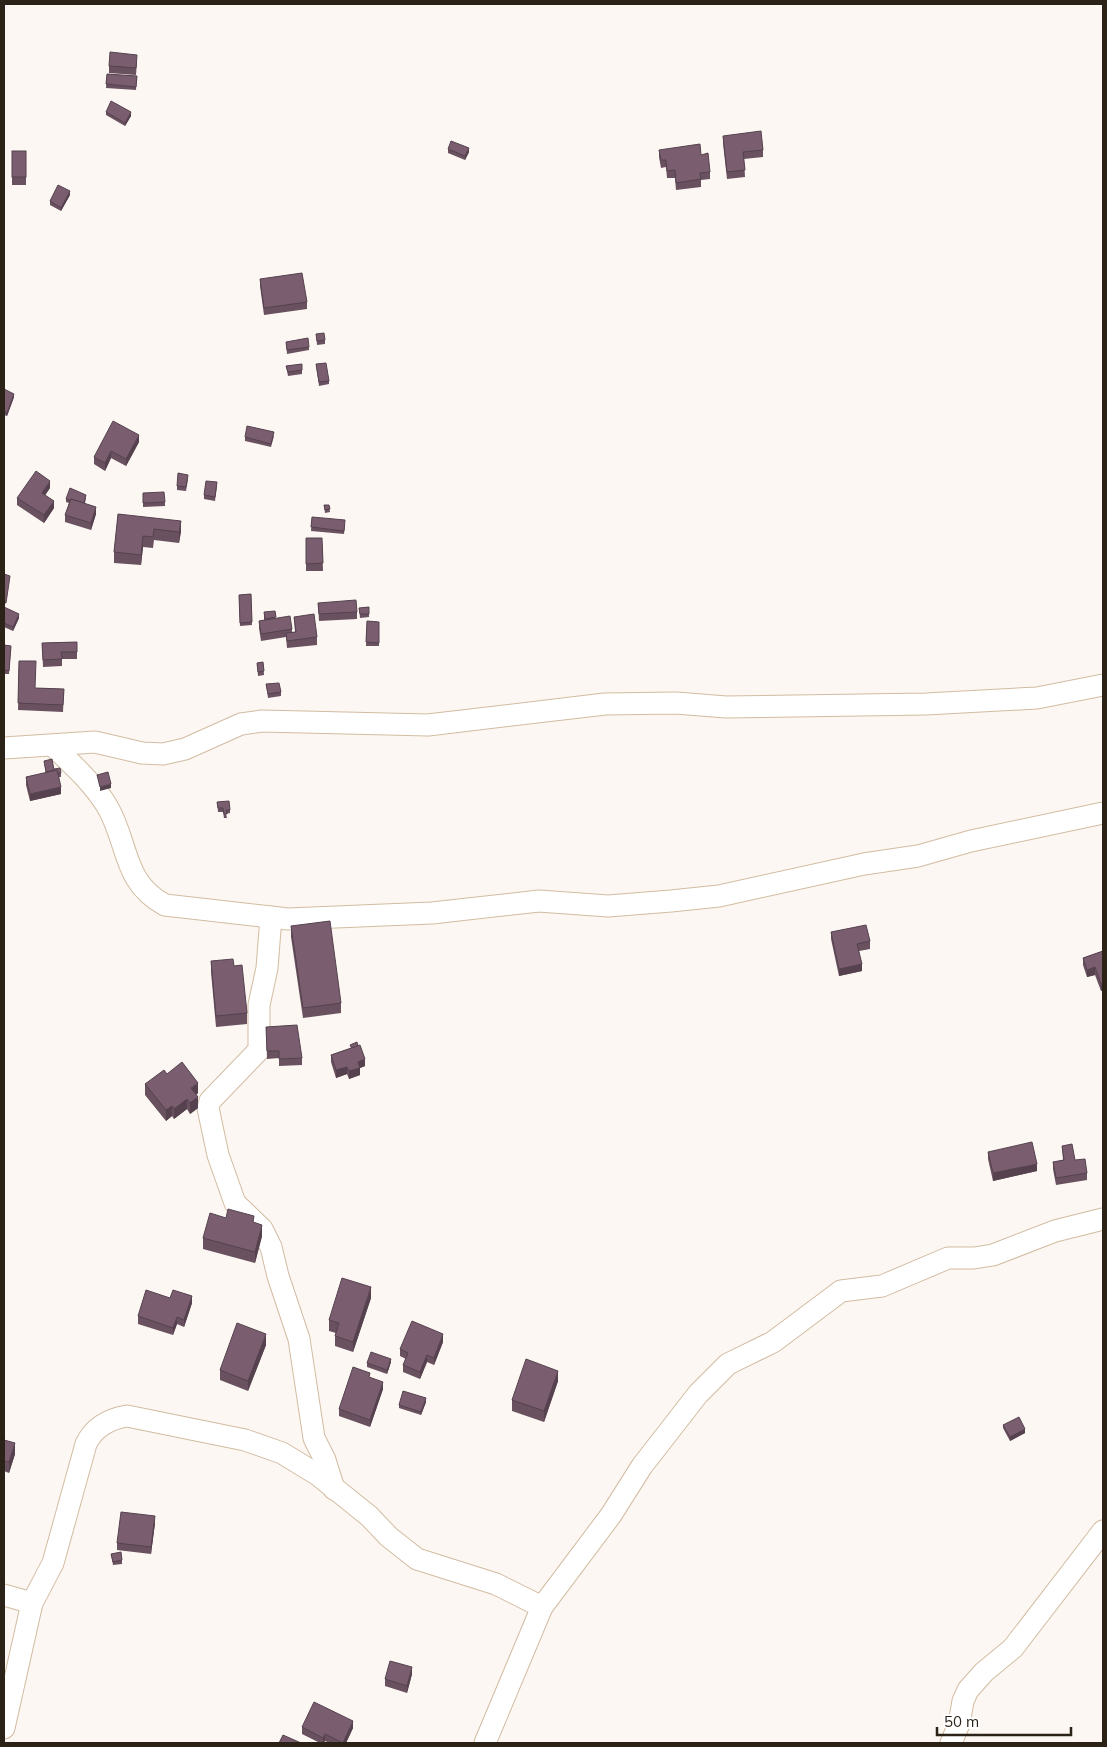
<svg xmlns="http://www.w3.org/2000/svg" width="1107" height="1747" viewBox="0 0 1107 1747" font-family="Mulish,sans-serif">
	<rect width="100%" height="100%" fill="#fcf7f2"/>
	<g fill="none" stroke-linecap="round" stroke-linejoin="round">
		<defs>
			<g id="minor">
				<path d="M53 746C72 764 93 783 107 806 129 843 122 882 165 905L288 919 432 913 539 901 608 906 671 901 719 896 864 864 918 856 971 841 1103 813"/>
				<path d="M4 748 95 742 142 753 163 754 185 749 241 724 262 721 428 725 605 704 676 703 726 707 926 704 1037 698 1103 685"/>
				<path d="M271 917 267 968 259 1005V1050L210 1101 208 1108 218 1155 235 1203 262 1229 271 1247 278 1276 299 1339 314 1438 325 1460 334 1489"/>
				<path d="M4 1595 32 1603"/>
				<path d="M4 1728 32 1603 53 1563 86 1444C94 1427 109 1419 127 1416L245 1440 282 1453 318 1475 369 1516 389 1537 417 1559 496 1584 542 1607"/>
				<path d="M485 1743 542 1607 611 1515 642 1466 698 1394 728 1364 773 1342 841 1291 882 1286 948 1258H974L993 1255 1055 1231 1103 1219"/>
				<path d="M951 1743 959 1724 963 1701 968 1690 984 1672 1013 1648 1103 1531"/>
			</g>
		</defs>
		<use href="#minor" stroke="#d2bca2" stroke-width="23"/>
		<use href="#minor" stroke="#fff" stroke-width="21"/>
	</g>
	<g fill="#69515f">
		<path d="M137 62 136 75 109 73V66Z"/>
		<path d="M107 74 137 76 136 90 106 88Z"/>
		<path d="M106 112 131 116 125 126 106 115Z"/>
		<path d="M723 136 763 150V157L744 159 745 177 727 179 723 143Z"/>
		<path d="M448 149 469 152 465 160 448 153Z"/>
		<path d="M659 150 701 155 710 172V179L701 180V187L676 190 675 178H667L666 167 661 168 659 157Z"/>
		<rect x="12" y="151" width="14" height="34"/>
		<path d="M70 195 61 211 50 205V201Z"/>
		<path d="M260 279 307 302V309L264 315 260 286Z"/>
		<path d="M316 334 325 340V344L317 345Z"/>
		<path d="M286 342 309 347V350L287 354Z"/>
		<path d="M302 364V374L288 376 286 366Z"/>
		<path d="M316 364 329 381V384L319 386Z"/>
		<path d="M4 389 14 397 7 416 4 415Z"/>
		<path d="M274 436 271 447 245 441V437Z"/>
		<path d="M139 442 126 466 111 458 105 471 94 464V457Z"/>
		<path d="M188 479 186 491 177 490V486Z"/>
		<path d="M217 486 215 501 204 499V495Z"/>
		<path d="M50 488 45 495 54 508 44 523 17 505V498Z"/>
		<path d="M143 493 165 502V506L143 507Z"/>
		<path d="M86 498 85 503 96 514 91 530 65 522V515L69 503 66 502V499Z"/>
		<path d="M324 505H329L330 512 325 513Z"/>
		<path d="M118 514 181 531 179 543 154 540 153 548 143 547 141 565 114 563V552Z"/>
		<path d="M312 517 345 524 344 534 311 531Z"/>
		<path d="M306 538H322L323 571H306Z"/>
		<path d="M251 594 252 625 240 626 239 595Z"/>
		<path d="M318 603 357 612V619L319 621Z"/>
		<path d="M4 607 19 618 13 631 4 627Z"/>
		<path d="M369 607V617L360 618 359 608Z"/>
		<path d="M264 612 276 618 292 629V632H295L294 617 317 637V645L287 648 286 637 261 641 259 628V621L264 620Z"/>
		<path d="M367 621 379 622V646H366Z"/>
		<path d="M77 642V659H62V666L43 667 42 643Z"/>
		<path d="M4 645 11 646 9 674H4Z"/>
		<path d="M19 661 35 688 64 689 63 712 18 710Z"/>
		<path d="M263 662 264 675 258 676 257 663Z"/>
		<path d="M266 684 281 692V696L268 698Z"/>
		<path d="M44 761 54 771 61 773V777H59L61 794 30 801 26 785V777L46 773Z"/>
		<path d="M217 802 230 810V813L226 814 227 818H224L223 812H218Z"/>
		<path d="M291 926 341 1003V1013L303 1018 291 937Z"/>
		<path d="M831 932 870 941V949L859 951 862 971 839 976 831 939Z"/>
		<path d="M1103 951V990L1101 991 1095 975 1087 977 1083 965V958Z"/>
		<path d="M211 961 234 966 247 1013V1024L216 1027 211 972Z"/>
		<path d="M266 1027 302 1058V1065L279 1066V1058L267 1059Z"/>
		<path d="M350 1045 365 1066 360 1068V1075L349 1079 347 1074 336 1078 331 1062V1055L351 1048Z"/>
		<path d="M167 1074 198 1093 196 1095 198 1108 190 1114 187 1109 174 1119 172 1116 166 1121 145 1095V1084Z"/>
		<path d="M1062 1146 1087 1173V1180L1056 1185 1053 1169V1162L1063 1160Z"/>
		<path d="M988 1152 1037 1171 993 1181 988 1159Z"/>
		<path d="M226 1218 254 1223 262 1236 255 1263 203 1249V1238Z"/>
		<path d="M170 1298 192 1303 184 1327 177 1324 173 1335 138 1324V1316Z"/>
		<path d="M371 1298 353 1352 335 1346V1336L336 1333 329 1331V1320Z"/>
		<path d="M443 1342 434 1365 427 1362 420 1379 403 1372V1365L406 1359 400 1356V1349Z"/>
		<path d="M266 1345 248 1391 220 1380V1370Z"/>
		<path d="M391 1362 387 1374 367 1367V1363Z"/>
		<path d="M370 1377 383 1389 370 1427 339 1416V1409Z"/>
		<path d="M558 1381 544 1422 512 1411V1400Z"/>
		<path d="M426 1402 421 1415 399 1408V1405Z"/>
		<path d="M1003 1425 1025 1433 1010 1441 1003 1428Z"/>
		<path d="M4 1440 15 1454 9 1473 4 1471Z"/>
		<path d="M155 1523 151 1554 117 1550V1543Z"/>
		<path d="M111 1554 122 1560V1564L113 1565Z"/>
		<path d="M412 1674 407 1693 385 1686V1679Z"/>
		<path d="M302 1727 353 1728 346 1743H329L325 1741 324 1743H320L302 1734Z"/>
	</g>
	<g fill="#55424e">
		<path d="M131 112V116L125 126V123Z"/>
		<path d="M469 148V152L465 160V156Z"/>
		<path d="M70 191V195L61 211V208Z"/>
		<path d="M14 394V397L7 416V413Z"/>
		<path d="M139 435V442L126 466V459Z"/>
		<path d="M111 451V458L105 471V463Z"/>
		<path d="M50 481V488L42 500V493Z"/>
		<path d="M54 501V508L44 523V515Z"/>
		<path d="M96 507V514L91 530V523Z"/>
		<path d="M181 521V531L179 543V532Z"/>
		<path d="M143 536V547L141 565V555Z"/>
		<path d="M19 614V618L13 631V627Z"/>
		<path d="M111 784V788L100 791V787Z"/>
		<path d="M61 787V794L30 801V794Z"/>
		<path d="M862 964V971L839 976V969Z"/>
		<path d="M1095 967V975L1087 977V970Z"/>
		<path d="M1103 983V990L1101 991V984Z"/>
		<path d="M365 1059V1066L360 1068V1075L349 1079V1071L358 1062Z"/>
		<path d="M347 1067V1074L336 1078V1070Z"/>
		<path d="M198 1083V1093L191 1099V1088Z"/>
		<path d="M198 1097V1108L190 1114V1103Z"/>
		<path d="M187 1099V1109L174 1119V1109Z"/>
		<path d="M172 1106V1116L166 1121V1110Z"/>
		<path d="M1037 1164V1171L993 1181V1173Z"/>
		<path d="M262 1225V1236L255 1263V1252Z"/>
		<path d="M371 1287V1298L353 1352V1342Z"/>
		<path d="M192 1296V1303L184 1327V1320Z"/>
		<path d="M177 1317V1324L173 1335V1328Z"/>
		<path d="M266 1334V1345L248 1391V1381Z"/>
		<path d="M443 1334V1342L434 1365V1358Z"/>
		<path d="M427 1355V1362L420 1379V1372Z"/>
		<path d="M391 1359V1362L387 1374V1370Z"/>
		<path d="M558 1371V1381L544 1422V1411Z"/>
		<path d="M383 1382V1389L370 1427V1420Z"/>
		<path d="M426 1398V1402L421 1415V1412Z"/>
		<path d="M1025 1429V1433L1010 1441V1437Z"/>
		<path d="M15 1443V1454L9 1473V1462Z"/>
		<path d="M155 1516V1523L151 1554V1547Z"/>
		<path d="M412 1667V1674L407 1693V1686Z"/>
		<path d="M353 1721V1728L346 1743H343Z"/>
		<path d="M325 1734V1741L323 1743V1738Z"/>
	</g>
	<g fill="#7a5e6f" stroke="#55424e">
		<path d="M110 52 137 55 136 68 109 66Z"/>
		<path d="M107 74 137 76 136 87 106 84Z"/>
		<path d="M111 101 131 112 125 123 106 112Z"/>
		<path d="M761 131 763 150 743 152 745 170 727 172 723 136Z"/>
		<path d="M451 141 469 148 465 156 448 149Z"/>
		<path d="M700 144 701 155 708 153 710 172 700 173 701 179 676 183 675 170 667 171 666 160H661L659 150Z"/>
		<rect x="12" y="151" width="14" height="26"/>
		<path d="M58 185 70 191 61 208 50 201Z"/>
		<path d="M302 273 307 302 264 308 260 279Z"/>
		<path d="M324 333 325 340 317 341 316 334Z"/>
		<path d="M308 338 309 347 287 350 286 342Z"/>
		<path d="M326 363 329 381 319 382 316 364Z"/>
		<path d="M302 364V370L288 372 286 366Z"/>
		<path d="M4 389 14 394 7 413 4 411Z"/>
		<path d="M113 421 139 435 126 459 111 451 105 463 94 457Z"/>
		<path d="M247 426 274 432 271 444 245 437Z"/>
		<path d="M36 471 50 481 42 493 54 501 44 515 17 498Z"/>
		<path d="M178 473 188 475 186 487 177 486Z"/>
		<path d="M206 481 217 482 215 497 204 495Z"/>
		<path d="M70 488 86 495 84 503 71 499 70 500 66 499Z"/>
		<path d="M164 492 165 502 143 503V493Z"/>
		<path d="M71 499 96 507 91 523 65 515Z"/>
		<path d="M324 505H329L330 509 325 510Z"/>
		<path d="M118 514 181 521 179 532 154 529 153 537 143 536 141 555 114 552Z"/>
		<path d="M312 517 345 520 344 531 311 527Z"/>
		<path d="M306 538H322L323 563 306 564Z"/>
		<path d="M4 574 10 576 6 603H4Z"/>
		<path d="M251 594 252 622 240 623 239 595Z"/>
		<path d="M356 600 357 612 319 614 318 603Z"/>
		<path d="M4 607 19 614 13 627 4 623Z"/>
		<path d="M369 607V614H360L359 608Z"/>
		<path d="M275 611 276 617 265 619 264 612Z"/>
		<path d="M314 614 317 637 287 641 286 633 296 632 294 617Z"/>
		<path d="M290 616 292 629 261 634 259 621Z"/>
		<path d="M367 621 379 622V643L366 642Z"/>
		<path d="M77 642V652H61L62 659 43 660 42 643Z"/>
		<path d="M4 645 11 646 9 671 4 670Z"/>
		<path d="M19 661H36L35 688 64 689 63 705 18 703Z"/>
		<path d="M263 662 264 671 258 672 257 663Z"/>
		<path d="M279 683 281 692 268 694 266 684Z"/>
		<path d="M52 759 54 770 46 772 44 761Z"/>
		<path d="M60 768 61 773H58L57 770 54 771V769Z"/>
		<path d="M57 770 61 787 30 794 26 777Z"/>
		<path d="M108 772 111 784 100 787 97 775Z"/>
		<path d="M229 801 230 810H226L227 814H224L223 808H218L217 802Z"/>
		<path d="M330 921 341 1003 303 1008 291 926Z"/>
		<path d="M866 925 870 941 857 944 862 964 839 969 831 932Z"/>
		<path d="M1103 951V983L1101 984 1095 967 1087 970 1083 958Z"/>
		<path d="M233 959 234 966 242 965 247 1013 216 1016 211 961Z"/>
		<path d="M297 1025 302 1058 279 1059V1051H267L266 1027Z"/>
		<path d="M357 1042 358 1046 352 1048 350 1045Z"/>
		<path d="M360 1045 365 1059 358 1062 360 1068 349 1071 347 1067 336 1070 331 1055Z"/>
		<path d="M182 1062 198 1083 191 1088 198 1097 190 1103 187 1099 174 1109 172 1106 166 1110 145 1084 164 1070 167 1074Z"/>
		<path d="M1032 1142 1037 1164 993 1173 988 1152Z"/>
		<path d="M1072 1144 1075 1160 1085 1159 1087 1173 1056 1178 1053 1162 1064 1160 1062 1146Z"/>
		<path d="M228 1209 254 1216 253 1222 262 1225 255 1252 203 1238 210 1213 226 1218Z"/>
		<path d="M342 1278 371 1287 353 1342 335 1336 339 1323 329 1320Z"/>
		<path d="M146 1290 170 1298 173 1290 192 1296 184 1320 177 1317 173 1328 138 1316Z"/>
		<path d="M412 1321 443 1334 434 1358 427 1355 420 1372 403 1365 408 1353 400 1349Z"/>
		<path d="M237 1323 266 1334 248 1381 220 1370Z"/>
		<path d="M371 1352 391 1359 387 1370 367 1363Z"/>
		<path d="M526 1359 558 1371 544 1411 512 1400Z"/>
		<path d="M353 1367 370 1373 369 1377 383 1382 370 1420 339 1409Z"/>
		<path d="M403 1391 426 1398 421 1412 399 1405Z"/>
		<path d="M1019 1417 1025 1429 1010 1437 1003 1425Z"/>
		<path d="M4 1440 15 1443 9 1462 4 1461Z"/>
		<path d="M121 1512 155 1516 151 1547 117 1543Z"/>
		<path d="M121 1552 122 1560 113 1562 111 1554Z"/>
		<path d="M390 1661 412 1667 407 1686 385 1679Z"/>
		<path d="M314 1702 353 1721 343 1743 325 1734 323 1738 302 1727Z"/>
		<path d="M283 1735 301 1743H279Z"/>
	</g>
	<rect width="1107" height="1747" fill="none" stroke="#2b2318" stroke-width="10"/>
	<path d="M937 1727v8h134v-8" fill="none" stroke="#2b2318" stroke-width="2.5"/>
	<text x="944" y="1727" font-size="15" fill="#2b2318" stroke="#ffffff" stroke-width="4" paint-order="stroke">50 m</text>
</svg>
